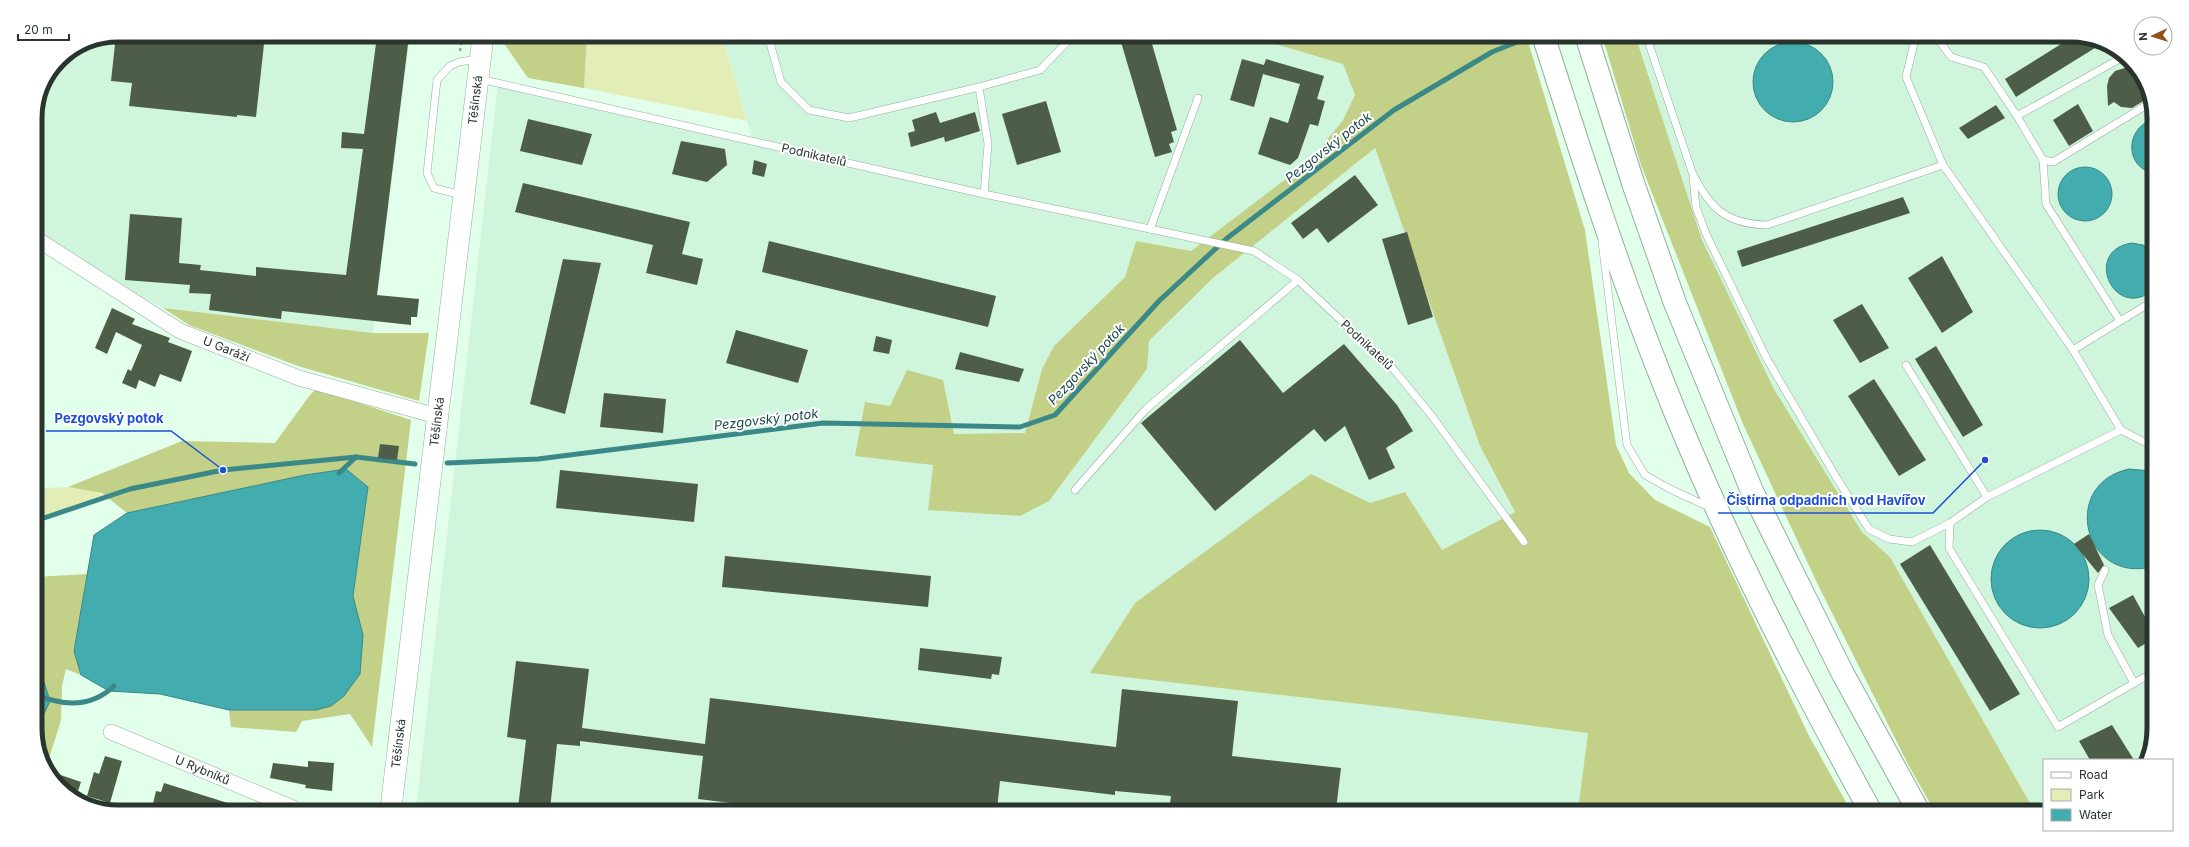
<svg xmlns="http://www.w3.org/2000/svg" width="2189" height="847" viewBox="0 0 2189 847" font-family="Inter,sans-serif">
	<rect width="100%" height="100%" fill="#e2ffec"/>
	<g fill="#d0f5dd">
		<path d="M118 35 410 36 373 333 163 308 35 242V113L41 86 60 59 87 41Z"/>
		<path d="M722 36 1255 38 1343 64 1355 95 1343 120 1311 160 1191 251 1136 241 1125 277 1054 346 1042 369 1025 433 953 434 949 415 933 465 928 509 1146 369 1149 341 1213 278 1375 148 1480 446 1515 512 1442 550 1405 492 1370 503 1311 474 1090 673 1386 707 1588 733 1579 802 1581 811 416 808 498 83 753 141Z"/>
		<path d="M1636 38 2098 39 2137 67 2154 113 2150 756 2146 760H2044V812H2035L1890 557 1862 532 1774 389 1702 240Z"/>
	</g>
	<g fill="#e3eeb7">
		<path d="M587 36H722L747 121 584 88Z"/>
		<path d="M35 480 44 488C60 487 95 486 106 497L35 521Z"/>
	</g>
	<g fill="#c3d088">
		<path d="M503 36H587L584 88 528 78 503 42Z"/>
		<path d="M1255 38H1527L1585 230 1616 445 1629 473 1655 500 1710 527 1809 736 1851 811H1581L1579 802 1588 733 1386 707 1090 673 1135 603 1311 474 1370 503 1405 492 1442 550 1515 512 1480 446 1375 148 1213 278 1149 341 1147 369 1049 501 1020 516 928 510 933 465 855 456 865 402 890 406 907 370 943 380 954 434 1025 433 1042 369 1054 346 1125 277 1136 241 1191 251 1311 160 1343 120 1355 95 1343 64Z"/>
		<path d="M1611 38H1636L1702 240 1774 389 1862 532 1890 557 2035 812H1935L1909 766 1818 585 1743 424 1641 165 1604 42Z"/>
		<path d="M163 308 373 333H429L419 401 298 366 189 325Z"/>
		<path d="M316 389 411 420 372 747 350 714 302 721 296 732 231 727 229 710H316L344 696 360 674 363 635 353 596 368 487 346 469 305 475 127 513 102 493 68 487 182 441 275 443 310 395Z"/>
		<path d="M88 574 74 651 81 675 66 669 62 686 61 720 47 765 35 734 50 701 35 654V577Z"/>
	</g>
	<g fill="#42acae" stroke="#3a8887">
		<circle cx="1793" cy="82" r="40"/>
		<path d="M2151 120H2154L2153 173C2125 167 2125 130 2151 120Z"/>
		<circle cx="2085" cy="194" r="27"/>
		<path d="M2132 243 2143 245 2153 251V290C2114 322 2082 250 2132 243Z"/>
		<path d="M346 469 368 487 353 596 363 635 360 674 344 696 331 706 316 710H229L160 694 109 691 81 675 74 651 94 535 127 513 305 475Z"/>
		<path d="M2129 469 2151 471V567C2083 583 2060 484 2129 469Z"/>
		<circle cx="2040" cy="579" r="49"/>
		<path d="M35 654 50 701 35 733Z"/>
	</g>
	<g fill="none" stroke-linecap="round" stroke-linejoin="round">
		<g stroke="#3a8887" stroke-width="5">
			<path d="M447 463 538 459 823 423 1020 427 1055 415 1159 301 1226 239 1394 110 1492 52 1527 38"/>
			<path d="M339 473 356 457"/>
			<path d="M35 521 130 489 223 470 356 457 415 464"/>
			<path d="M35 694C62 706 91 708 114 686"/>
		</g>
	</g>
	<g fill="#4e5d47">
		<path d="M116 35H265L256 117 237 115V117L129 106 132 83 111 81Z"/>
		<path d="M377 36H409L377 295 419 299 417 317H411V325L282 311 281 319 209 310 211 294 189 293 190 285 125 280 130 214 182 218 179 263 201 265 200 270 256 276V267L346 275 363 149 341 148 342 132 364 134Z"/>
		<path d="M1136 37H1150L1177 130 1171 132 1174 142 1169 144 1172 152 1155 157 1121 42Z"/>
		<path d="M2069 39 2098 40 2103 43 2016 97 2005 79Z"/>
		<path d="M1242 59 1264 65 1266 59 1324 76 1317 99 1325 101 1318 126 1310 124 1298 158 1290 165 1258 154 1270 117 1288 123 1300 84 1263 74 1254 107 1230 100Z"/>
		<path d="M2131 66 2137 68 2147 96 2145 100 2132 108 2121 107 2114 102 2108 106 2107 86 2109 78 2115 71Z"/>
		<path d="M1046 101 1061 152 1017 165 1002 114Z"/>
		<path d="M2078 104 2093 131 2069 146 2053 120Z"/>
		<path d="M1996 105 2005 118 1968 139 1959 128Z"/>
		<path d="M936 112 940 123 975 112 980 131 945 142 944 137 911 147 908 133 915 131 912 120Z"/>
		<path d="M528 119 592 134 582 165 520 151Z"/>
		<path d="M681 141 725 149 727 165 707 182 672 174Z"/>
		<path d="M754 160 767 164 764 177 752 174Z"/>
		<path d="M1355 175 1378 205 1328 243 1317 228 1303 239 1291 223Z"/>
		<path d="M523 183 690 222 682 254 703 259 697 285 646 273 653 245 515 212Z"/>
		<path d="M1903 197 1910 213 1742 267 1737 251Z"/>
		<path d="M1407 232 1433 317 1408 325 1382 239Z"/>
		<path d="M769 241 996 296 988 327 762 272Z"/>
		<path d="M1942 256 1973 312 1942 333 1908 278Z"/>
		<path d="M563 259 601 263 565 414 530 404Z"/>
		<path d="M1862 304 1889 348 1860 363 1833 320Z"/>
		<path d="M112 308 135 319 132 324 170 338 168 342 192 351 181 382 160 374 155 387 139 380 136 389 122 383 128 369 131 371 142 345 116 332 107 354 95 348Z"/>
		<path d="M736 330 808 350 798 383 726 363Z"/>
		<path d="M876 336 892 340 889 354 873 351Z"/>
		<path d="M1240 340 1283 393 1344 344 1397 405 1413 431 1386 448 1395 468 1369 480 1345 426 1325 442 1314 429 1215 511 1141 423Z"/>
		<path d="M1936 346 1983 425 1963 437 1915 359Z"/>
		<path d="M960 352 1024 369 1019 382 955 369Z"/>
		<path d="M1874 379 1926 460 1899 476 1848 396Z"/>
		<path d="M604 393 666 399 663 433 600 427Z"/>
		<path d="M380 444 399 446 397 460 378 458Z"/>
		<path d="M560 470 698 484 694 522 556 508Z"/>
		<path d="M2089 534 2104 565 2098 573 2074 544Z"/>
		<path d="M1930 545 2020 694 1990 711 1900 564Z"/>
		<path d="M725 556 931 576 928 607 722 587Z"/>
		<path d="M2133 595 2150 626V641L2138 648 2109 608Z"/>
		<path d="M920 648 1002 657 999 675 992 674 991 679 918 670Z"/>
		<path d="M516 661 589 669 582 728 705 744 710 698 1116 747 1122 689 1238 701 1232 756 1341 768 1336 810H1169L1171 796 1115 791V795L1000 781 997 810 781 809 698 799 703 756 580 741V746L557 744 550 809 518 808 526 740 507 737Z"/>
		<path d="M2112 725 2134 760H2090L2079 741Z"/>
		<path d="M105 756 122 761 110 803 87 796 94 772 99 774Z"/>
		<path d="M308 761 334 763 332 791 305 788 306 785 270 778 273 763 308 767Z"/>
		<path d="M49 771 81 782 76 797 52 779Z"/>
		<path d="M164 783 231 804 230 808H152L156 791 161 792Z"/>
	</g>
	<g fill="none" stroke-linecap="round" stroke-linejoin="round">
		<defs>
			<g id="lane">
				<path d="M768 36 781 82 809 110 849 118 979 87 988 144 984 194"/>
				<path d="M1647 38 1692 172C1709 207 1725 224 1767 225L1943 165 2073 350 2121 430 2152 446"/>
				<path d="M1915 39 1906 77 1943 165"/>
				<path d="M1938 39 1951 57 1984 67 2017 116"/>
				<path d="M480 79 984 194 1150 229 1198 98"/>
				<path d="M979 87 1040 70 1067 42 1069 37"/>
				<path d="M2043 160 2017 116 2123 57"/>
				<path d="M1693 178 1696 207 1706 234 1767 359 1836 477 1869 529 1889 539 1912 542 1950 523"/>
				<path d="M462 195 434 188 427 173 437 80 450 66 459 62 478 59"/>
				<path d="M1150 229 1254 251 1298 280 1394 370 1432 416 1524 542"/>
				<path d="M1602 242 1627 445 1645 475 1670 489 1711 508"/>
				<path d="M2120 321 2046 204 2043 160 2053 162 2150 103"/>
				<path d="M2073 350 2153 301"/>
				<path d="M1906 365 1987 497"/>
				<path d="M2121 430 1987 497 1950 523 1949 548 2058 727 2150 674"/>
				<path d="M1075 490 1146 409 1298 280"/>
				<path d="M2105 570 2098 585 2108 635 2134 683"/>
			</g>
			<g id="street">
				<path id="s1" d="M35 238 180 331 299 378 437 416"/>
				<path id="s2" d="M111 732 293 808"/>
			</g>
			<g id="secondary">
				<path id="s3" d="M391 808 483 36"/>
			</g>
			<g id="highway">
				<path d="M1544 38C1581 154 1618 269 1663 382 1721 530 1794 672 1871 812"/>
				<path d="M1587 38 1633 183 1675 303 1752 491 1843 674 1919 812"/>
			</g>
		</defs>
		<use href="#lane" stroke="#93ae9c" stroke-width="8"/>
		<use href="#street" stroke="#93ae9c" stroke-width="16"/>
		<use href="#secondary" stroke="#93ae9c" stroke-width="22"/>
		<use href="#highway" stroke="#93ae9c" stroke-width="24"/>
		<path stroke="#96ab9d" stroke-width="2.5" stroke-dasharray="3 3" stroke-linecap="butt" d="M460 51 462 36"/>
		<use href="#lane" stroke="#fff" stroke-width="7"/>
		<use href="#street" stroke="#fff" stroke-width="15"/>
		<use href="#secondary" stroke="#fff" stroke-width="21"/>
		<use href="#highway" stroke="#fff" stroke-width="22"/>
	</g>
	<g text-anchor="middle" stroke-width="4" stroke-linejoin="round" paint-order="stroke">
		<g font-size="12" fill="#29342d" stroke="#fff">
			<text dy="4" stroke="none"><textPath href="#s3" startOffset="713">Těšínská</textPath></text>
			<text transform="translate(814 155) rotate(13)" y="4">Podnikatelů</text>
			<text transform="translate(1367 345) rotate(43)" y="4">Podnikatelů</text>
			<text dy="4" stroke="none"><textPath href="#s1" startOffset="222">U Garáží</textPath></text>
			<text dy="4" stroke="none"><textPath href="#s3" startOffset="389">Těšínská</textPath></text>
			<text dy="4" stroke="none"><textPath href="#s3" startOffset="65">Těšínská</textPath></text>
			<text dy="4" stroke="none"><textPath href="#s2" startOffset="99">U Rybníků</textPath></text>
		</g>
		<g font-size="13" font-style="italic" fill="#174647" stroke="#fff">
			<text transform="translate(1328 147) rotate(-38)" y="5">Pezgovský potok</text>
			<text transform="translate(1086 364) rotate(-47)" y="5">Pezgovský potok</text>
			<text transform="translate(766 419) rotate(-7)" y="5">Pezgovský potok</text>
		</g>
	</g>
	<path d="M0 0H2189V847H0ZM118 42H2071A76 76 0 0 1 2147 118V729A76 76 0 0 1 2071 805H118A76 76 0 0 1 42 729V118A76 76 0 0 1 118 42Z" fill="#fff" fill-rule="evenodd"/>
	<path fill="none" stroke="#29342d" stroke-width="5" d="M118 42H2071A76 76 0 0 1 2147 118V729A76 76 0 0 1 2071 805H118A76 76 0 0 1 42 729V118A76 76 0 0 1 118 42Z"/>
	<path fill="none" stroke="#1d4ed8" stroke-width="1.5" d="M223 470L171 431H46M1985 460L1933 513H1718"/>
	<g fill="#1d4ed8" stroke="#fff" stroke-width="1.5">
		<circle cx="223" cy="470" r="4"/>
		<circle cx="1985" cy="460" r="4"/>
	</g>
	<g font-size="13" text-anchor="middle" font-weight="bold" fill="#1d4ed8" stroke="#fff" stroke-width="4" stroke-linejoin="round" paint-order="stroke">
		<text x="109" y="423">Pezgovský potok</text>
		<text x="1826" y="505">Čistírna odpadních vod Havířov</text>
	</g>
	<rect x="2043" y="759" width="130" height="72" fill="#ffffff" stroke="#a9aeab"/>
	<rect x="2051" y="772" width="20" height="6" fill="#ffffff" stroke="#a9aeab"/>
	<text x="2079" y="779" font-size="12" fill="#29342d">Road</text>
	<rect x="2051" y="789" width="20" height="12" fill="#e3eeb7" stroke="#a9aeab"/>
	<text x="2079" y="799" font-size="12" fill="#29342d">Park</text>
	<rect x="2051" y="809" width="20" height="12" fill="#42acae" stroke="#a9aeab"/>
	<text x="2079" y="819" font-size="12" fill="#29342d">Water</text>
	<g transform="translate(2153 36) rotate(266)"><circle r="19" fill="#ffffff" stroke="#a9aeab"/>
	<path d="M0-3L7 15L0 10L-7 15Z" fill="#91521a"/>
	<text y="-6" font-size="11" font-weight="bold" text-anchor="middle" fill="#29342d">N</text>
	</g>
	<path d="M18 34v6h51v-6" fill="none" stroke="#29342d" stroke-width="2"/>
	<text x="24" y="34" font-size="12" fill="#29342d" stroke="#ffffff" stroke-width="3" paint-order="stroke">20 m</text>
</svg>
